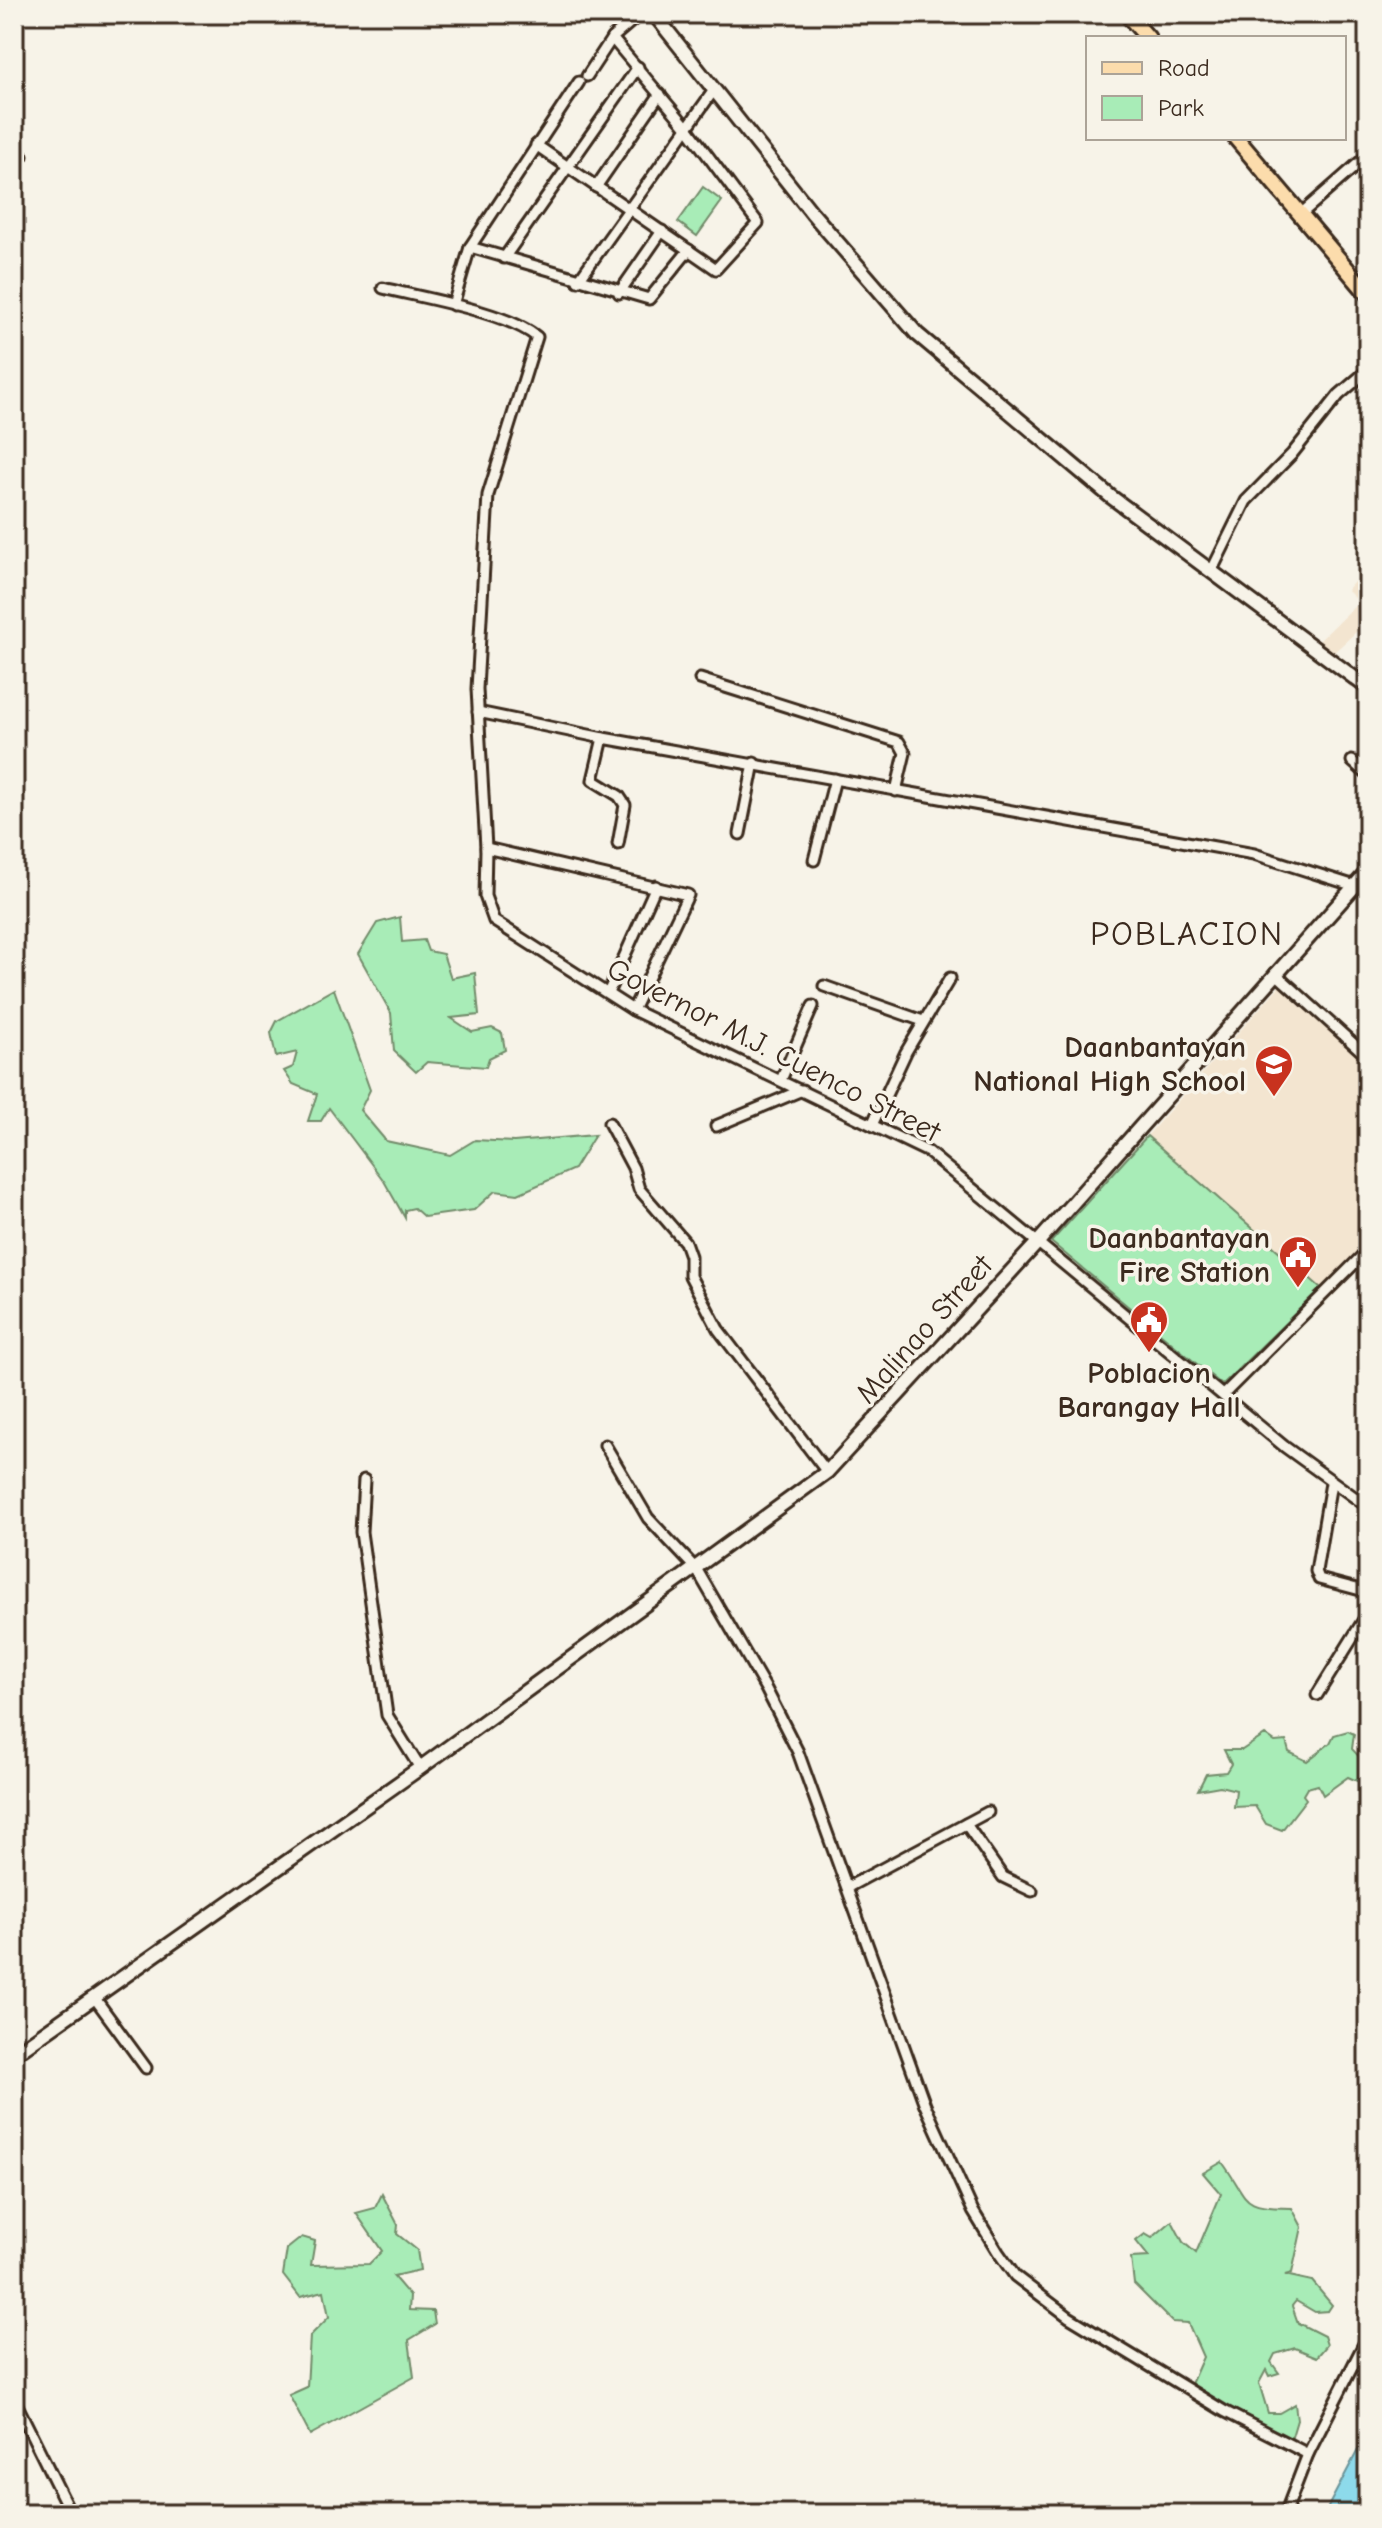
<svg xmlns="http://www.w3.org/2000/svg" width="1382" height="2528" viewBox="0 0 1382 2528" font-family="'Comic Neue',sans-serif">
	<rect width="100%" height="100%" fill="#f7f3e8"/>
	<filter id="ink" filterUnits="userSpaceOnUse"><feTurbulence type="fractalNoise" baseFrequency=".0125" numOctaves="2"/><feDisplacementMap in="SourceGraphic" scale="16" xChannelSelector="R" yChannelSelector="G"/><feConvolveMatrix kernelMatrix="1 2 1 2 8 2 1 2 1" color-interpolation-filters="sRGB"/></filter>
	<g filter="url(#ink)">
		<g fill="#f3e5d0">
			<path d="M1368 566V621L1330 656 1316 644 1359 602 1347 590Z"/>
			<path d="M1284 981 1368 1060V1241L1321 1288 1147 1136Z"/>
		</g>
		<g fill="#a8ecb7" stroke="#728b6a" stroke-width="2">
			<path d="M703 187 722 201 697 236 678 222Z"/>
			<path d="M400 917 402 942 424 940 428 951 443 954 451 978 475 973 479 1015 451 1018 472 1032 492 1028 502 1033 505 1050 489 1058 486 1067 427 1062 416 1072 394 1051 391 1013 358 954 377 923Z"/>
			<path d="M334 989 370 1090 360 1110 386 1141 450 1155 475 1140 514 1142 595 1135 574 1169 518 1194 495 1191 474 1210 424 1217 414 1208 405 1210V1218L384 1181 329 1108 321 1121H308L317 1094 293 1084 284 1071 293 1067 297 1052 276 1057 271 1033 277 1021Z"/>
			<path d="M1147 1136 1321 1288 1222 1385 1051 1242Z"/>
			<path d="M1348 1731 1354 1734 1352 1749 1368 1766 1357 1781 1348 1777 1323 1795 1318 1785 1307 1788 1303 1795 1306 1799 1282 1830 1266 1824 1255 1806 1234 1807 1236 1790 1220 1786 1198 1790 1206 1774 1226 1772 1231 1764 1224 1750H1242L1265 1735 1275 1742 1286 1741 1289 1752 1307 1761 1330 1743 1334 1735Z"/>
			<path d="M1222 2162C1250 2200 1238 2208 1292 2208L1302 2227 1292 2273 1285 2275 1312 2281 1332 2305 1328 2311 1315 2312 1296 2301 1292 2306 1298 2323 1324 2336 1327 2345 1317 2357 1295 2348 1275 2354 1271 2362 1279 2373 1269 2376 1266 2370 1259 2383 1268 2413H1279L1295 2404 1297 2420 1288 2450 1191 2384 1203 2357 1188 2323 1172 2322 1134 2284 1131 2258 1149 2257 1136 2241 1145 2234 1152 2238 1172 2221 1183 2242 1196 2253 1221 2194 1203 2173Z"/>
			<path d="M382 2194 398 2225 397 2234 417 2250 420 2270 393 2276 410 2296 409 2310 433 2311 435 2324 409 2340 414 2377 310 2435 289 2395 307 2387 310 2336 329 2317 324 2291 300 2297 283 2275 287 2249 302 2237 315 2241 311 2265 369 2264 382 2251 356 2213 375 2208Z"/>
		</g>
		<path fill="#8ddaeb" stroke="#6c9499" stroke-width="2" d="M1368 2431V2514H1325L1330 2503Z"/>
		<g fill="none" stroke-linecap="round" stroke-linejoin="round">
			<defs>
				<g id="street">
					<path d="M587 76 612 38 640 14"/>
					<path d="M536 145 716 269 758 223 685 125 612 38"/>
					<path d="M14 153 22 156"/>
					<path d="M596 187 660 94"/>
					<path d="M1302 213 1368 155"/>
					<path d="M470 247 649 299 689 250"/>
					<path d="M504 258 638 67"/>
					<path d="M578 281 714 90"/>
					<path d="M383 288C423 298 507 312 537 337L488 495 477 689 486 848 485 896 494 921 633 1010 928 1152 1285 1447 1368 1507"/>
					<path d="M619 293 662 231"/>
					<path d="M453 305 470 247 579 82"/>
					<path d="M1212 570 1246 501 1292 454 1339 395 1368 370"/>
					<path d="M700 679 899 742 905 753 896 791"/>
					<path d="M478 712 603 738 1254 854 1355 886"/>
					<path d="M603 738 593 780 619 796 625 805 618 844"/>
					<path d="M1352 761 1368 775"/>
					<path d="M740 834 754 763"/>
					<path d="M486 848 688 895 633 1010"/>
					<path d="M814 860 835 779"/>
					<path d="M1275 973 1368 1057"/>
					<path d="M824 986 923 1021"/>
					<path d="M608 993 656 886"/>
					<path d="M781 1080 813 1006"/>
					<path d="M609 1123 633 1168 639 1189 685 1242 690 1256V1276L718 1329 827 1472"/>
					<path d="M872 1125 906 1052 950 978"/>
					<path d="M716 1126 802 1090"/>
					<path d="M1224 1394 1368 1250"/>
					<path d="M605 1445 648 1518 697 1570 766 1689 798 1752 925 2105 973 2211 998 2252 1015 2276 1069 2317 1224 2411 1308 2454"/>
					<path d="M364 1480 361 1532 387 1715 420 1768"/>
					<path d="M1331 1483 1316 1571 1319 1579 1368 1592"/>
					<path d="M1317 1695 1368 1613"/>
					<path d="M966 1824 1003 1877 1032 1891"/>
					<path d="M848 1887 988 1812"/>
					<path d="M94 1997 146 2068"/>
					<path d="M14 2399 71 2514"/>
					<path d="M1285 2514 1308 2454 1368 2336"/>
				</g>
				<g id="secondary">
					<path d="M654 14 812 213 917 334 1110 496 1368 688"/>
					<path d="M14 2054 420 1768 827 1472 1039 1241 1368 871"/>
				</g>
				<g id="primary">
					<path d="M1127 14 1148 38"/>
					<path d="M1236 138 1368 294"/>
				</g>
			</defs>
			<use href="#street" stroke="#3b2a1e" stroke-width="15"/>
			<use href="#secondary" stroke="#3b2a1e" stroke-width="18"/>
			<use href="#primary" stroke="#3b2a1e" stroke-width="20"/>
			<use href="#street" stroke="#f7f3e8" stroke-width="9"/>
			<use href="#secondary" stroke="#f7f3e8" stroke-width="12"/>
			<use href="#primary" stroke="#fcdcac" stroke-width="14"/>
		</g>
	</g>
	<defs>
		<symbol id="school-pin" viewBox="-11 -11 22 30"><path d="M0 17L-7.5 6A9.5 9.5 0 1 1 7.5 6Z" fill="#c8321e" stroke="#f7f3e8"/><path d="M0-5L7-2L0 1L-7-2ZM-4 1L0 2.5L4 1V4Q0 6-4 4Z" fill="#fff"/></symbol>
		<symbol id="civic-pin" viewBox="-11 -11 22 30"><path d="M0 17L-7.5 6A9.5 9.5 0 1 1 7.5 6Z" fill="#c8321e" stroke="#f7f3e8"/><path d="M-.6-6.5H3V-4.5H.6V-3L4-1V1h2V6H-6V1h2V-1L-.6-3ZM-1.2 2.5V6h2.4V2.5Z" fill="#fff"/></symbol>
	</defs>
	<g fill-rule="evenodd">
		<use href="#school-pin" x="1252" y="1042" width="44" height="60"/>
		<use href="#civic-pin" x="1276" y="1233" width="44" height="60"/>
		<use href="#civic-pin" x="1127" y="1298" width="44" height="60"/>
	</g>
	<g text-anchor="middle" stroke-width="7" stroke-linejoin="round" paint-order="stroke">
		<g font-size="30" font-weight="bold" fill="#3b2a1e" stroke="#f7f3e8" text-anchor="end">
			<text x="1246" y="1057">Daanbantayan<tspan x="1246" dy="34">National High School</tspan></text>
			<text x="1270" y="1248">Daanbantayan<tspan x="1270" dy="34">Fire Station</tspan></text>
			<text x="1149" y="1383" text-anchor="middle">Poblacion<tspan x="1149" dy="34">Barangay Hall</tspan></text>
		</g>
		<g font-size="30" fill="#3b2a1e" stroke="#f7f3e8">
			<text transform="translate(774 1050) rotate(27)" y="10">Governor M.J. Cuenco Street</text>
			<text transform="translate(924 1329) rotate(-48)" y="10">Malinao Street</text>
		</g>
		<g font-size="34" letter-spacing="2" fill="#3b2a1e" stroke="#f7f3e8">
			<text x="1187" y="945">POBLACION</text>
		</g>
	</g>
	<rect width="1382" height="2528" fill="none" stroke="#f7f3e8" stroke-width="48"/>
	<rect x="24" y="24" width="1334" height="2480" fill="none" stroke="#3b2a1e" stroke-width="3" filter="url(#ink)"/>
	<rect x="1086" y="36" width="260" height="104" fill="#f7f3e8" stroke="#aca397" stroke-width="2"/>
	<rect x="1102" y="62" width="40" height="12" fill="#fcdcac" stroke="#aca397" stroke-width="2"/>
	<text x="1158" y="76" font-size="24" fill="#3b2a1e">Road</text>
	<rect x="1102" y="96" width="40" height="24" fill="#a8ecb7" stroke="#aca397" stroke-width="2"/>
	<text x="1158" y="116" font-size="24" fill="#3b2a1e">Park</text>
</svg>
